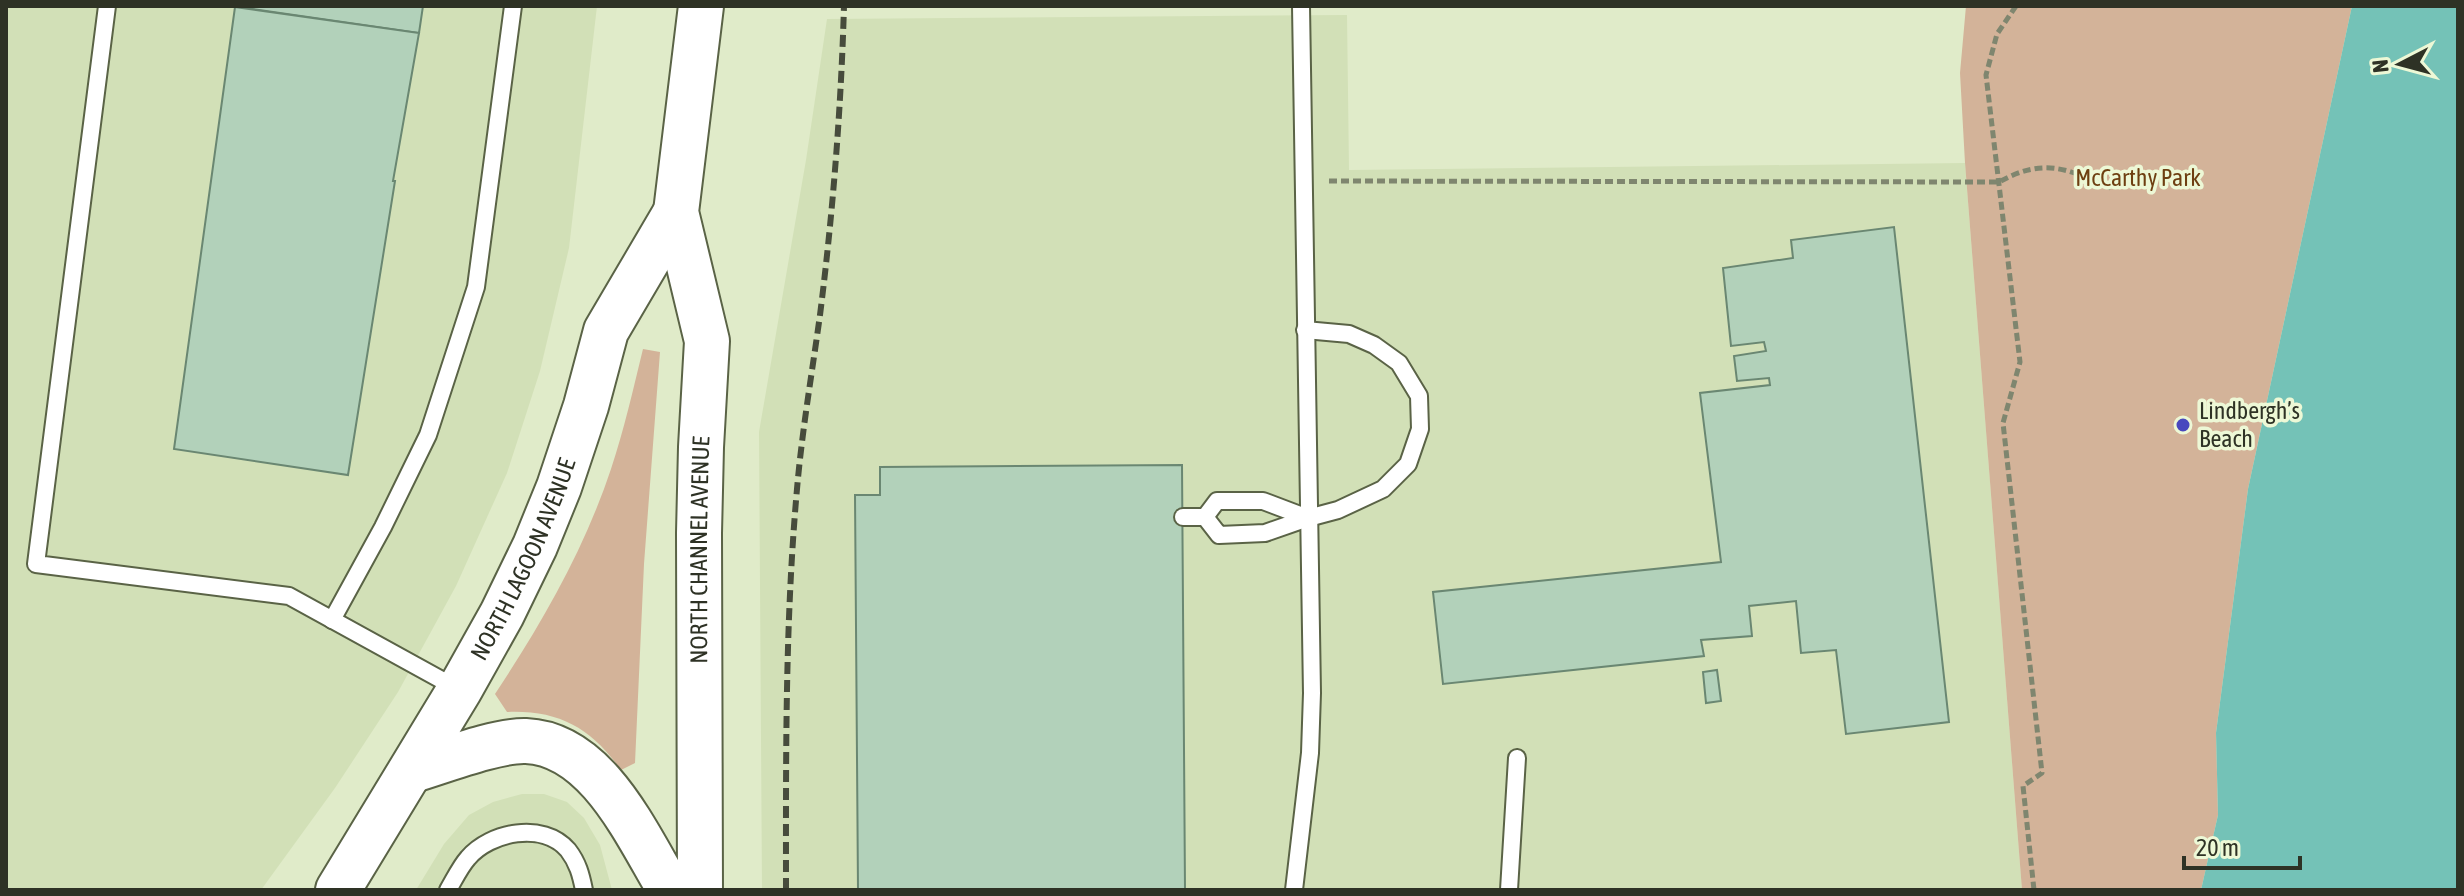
<svg xmlns="http://www.w3.org/2000/svg" width="2464" height="896" viewBox="0 0 2464 896" font-family="'Asap Condensed',sans-serif">
	<rect width="100%" height="100%" fill="#e0ebc9"/>
	<g fill="#d2e0b7">
		<path d="M6 6H597L569 248 540 371 507 473 456 586 398 692 335 788 261 890H6Z"/>
		<path d="M1347 15 1349 170 1965 163 2022 890H762L759 432 806 160 827 19Z"/>
		<path d="M522 794H544L567 802 584 818 600 845 612 890H416L444 844 469 815 493 802Z"/>
	</g>
	<g fill="#d3b399">
		<path d="M1966 6H2352L2248 489 2216 733 2218 815 2201 890H2022L1965 163 1960 73Z"/>
		<path d="M643 349 660 352 644 564 635 763 621 770C591 728 559 710 507 712L495 694C542 623 584 550 611 469 624 430 633 390 643 349Z"/>
	</g>
	<path fill="#74c2b7" d="M2352 6H2458V890H2201L2218 815 2216 733 2248 489Z"/>
	<g fill="#b2d1ba" stroke="#6a8772" stroke-width="2">
		<path d="M232 6H423L419 33Z"/>
		<path d="M235 7 419 33 393 181H395L348 475 174 449Z"/>
		<path d="M1894 227 1949 722 1846 734 1836 650 1801 653 1796 601 1749 606 1752 636 1701 640 1704 656 1443 684 1433 592 1721 562 1700 393 1770 385 1769 378 1737 381 1734 356 1766 351 1764 342 1731 346 1723 268 1793 258 1791 240Z"/>
		<path d="M1182 465 1185 890H858L855 495H880V467Z"/>
		<path d="M1717 670 1721 701 1706 703 1703 672Z"/>
	</g>
	<g fill="none" stroke-linecap="round" stroke-linejoin="round">
		<defs>
			<g id="lane">
				<path d="M107 6 36 564 289 596 458 689"/>
				<path d="M1183 517H1205"/>
				<path d="M1205 517 1219 535 1265 533 1308 518 1338 510 1383 489 1408 464 1420 429 1419 396 1399 363 1374 345 1349 334 1305 330"/>
				<path d="M1205 517 1217 501H1263L1308 518"/>
				<path d="M332 620 383 527 428 435 476 287 513 6"/>
				<path d="M448 890C454 880 460 867 468 858 490 832 543 821 568 850 578 863 581 875 584 890"/>
				<path d="M1294 890 1310 753 1312 693 1301 6"/>
				<path d="M1509 890 1517 758"/>
			</g>
			<g id="secondary">
				<path d="M413 770C443 761 497 740 526 741 598 744 637 836 670 890"/>
				<path id="s1" d="M338 890 460 689 502 614 535 546 559 487 586 406 606 331 676 212"/>
				<path id="s2" d="M700 890 699 533 701 447 707 341 676 212 701 6"/>
			</g>
		</defs>
		<use href="#lane" stroke="#5a6346" stroke-width="20"/>
		<use href="#secondary" stroke="#5a6346" stroke-width="48"/>
		<g stroke="#7f866f" stroke-width="5" stroke-dasharray="8 4" stroke-linecap="butt">
			<path d="M2016 6 1997 34 1986 75 2020 362 2003 423 2042 773 2023 786 2034 890"/>
			<path d="M1329 181 1999 182C2044 157 2068 169 2111 188"/>
		</g>
		<use href="#lane" stroke="#fff" stroke-width="16"/>
		<use href="#secondary" stroke="#fff" stroke-width="44"/>
		<path stroke="#474c3c" stroke-width="6" stroke-dasharray="12 6" stroke-linecap="butt" d="M786 890C786 756 785 623 797 489 802 431 812 373 820 315 833 212 841 109 844 6"/>
	</g>
	<circle fill="#4848be" stroke="#edf8d6" stroke-width="3" cx="2183" cy="425" r="8"/>
	<g text-anchor="middle" stroke-width="7" stroke-linejoin="round" paint-order="stroke">
		<g font-size="24" fill="#6e3f11" stroke="#edf8d6">
			<text x="2138" y="186">McCarthy Park</text>
		</g>
		<g font-size="24" fill="#2e3225" stroke="#edf8d6" text-anchor="start">
			<text x="2199" y="419">Lindbergh’s<tspan x="2199" dy="28">Beach</tspan></text>
		</g>
		<g font-size="24" fill="#2e3225" stroke="#edf8d6">
			<text dy="8" stroke="none"><textPath href="#s2" startOffset="340">NORTH CHANNEL AVENUE</textPath></text>
			<text dy="8" stroke="none"><textPath href="#s1" startOffset="380">NORTH LAGOON AVENUE</textPath></text>
		</g>
	</g>
	<rect width="2464" height="896" fill="none" stroke="#2e3225" stroke-width="16"/>
	<g transform="translate(2400 64) rotate(264)" stroke="#edf8d6" stroke-width="6" paint-order="stroke">
	<path d="M0-6L14 30L0 20L-14 30Z" fill="#2e3225"/>
	<text y="-12" font-size="22" font-weight="bold" text-anchor="middle" fill="#2e3225">N</text>
	</g>
	<path d="M2184 856v12h116v-12" fill="none" stroke="#2e3225" stroke-width="4"/>
	<text x="2196" y="856" font-size="24" fill="#2e3225" stroke="#edf8d6" stroke-width="6" paint-order="stroke">20 m</text>
</svg>
